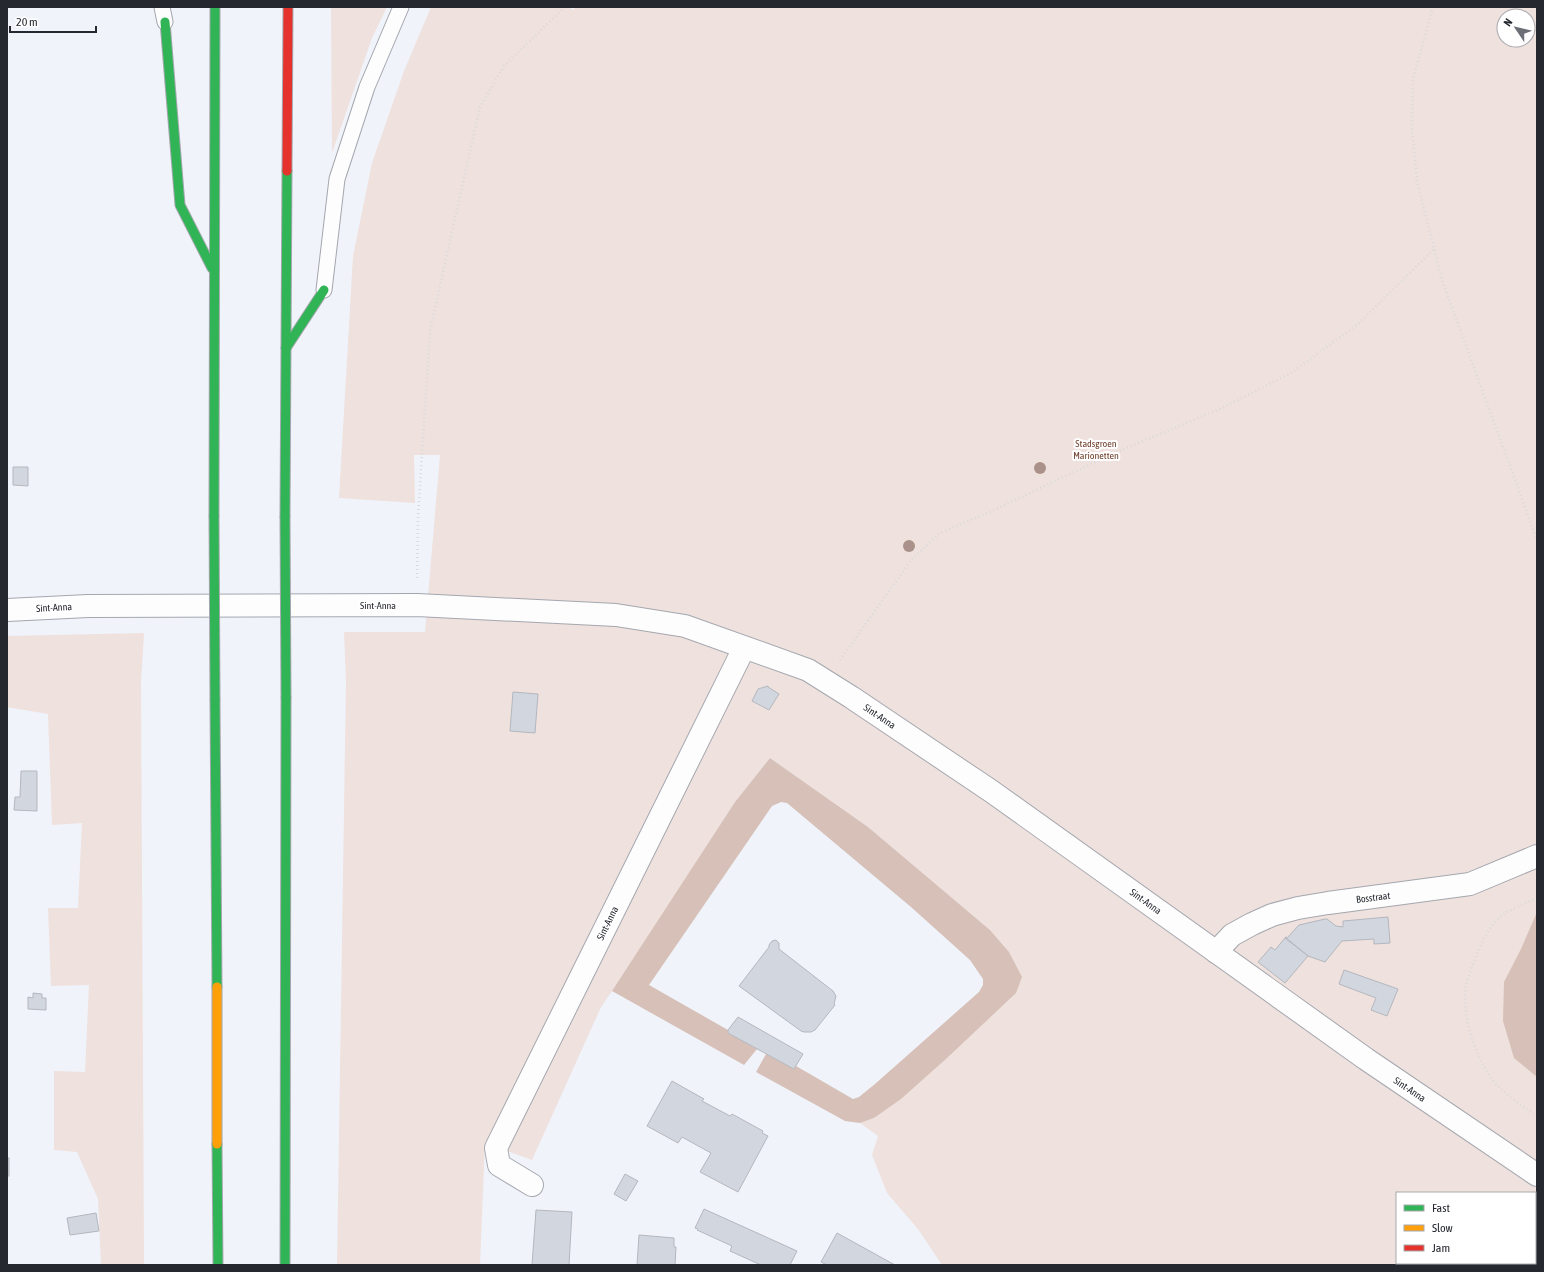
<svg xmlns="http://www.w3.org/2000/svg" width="1544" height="1272" viewBox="0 0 1544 1272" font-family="'Asap Condensed',sans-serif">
	<rect width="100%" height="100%" fill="#f0f3fa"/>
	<g fill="#efe1dd" fill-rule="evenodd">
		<path d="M331 7H387L372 38 332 153Z"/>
		<path d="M431 7H569L573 10 576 7H1537V1265H942L918 1229 887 1193 872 1155 878 1136 860 1123 874 1118 1021 977 1009 952 990 930 868 827 770 758 735 802 635 958 601 1007 532 1160 485 1143 480 1265H337L346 682 344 632H425L440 455H414L415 503 339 498 353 256 372 163 404 71ZM1504 16H1528V40H1504ZM1397 1193H1535V1263H1397Z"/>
		<path d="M144 633 141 682 144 1265H101L98 1199 77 1152 54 1150V1071L85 1072 89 985 51 986 48 908H78L82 823 52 825 48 714 7 707V636Z"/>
	</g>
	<g fill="#d6c0b8">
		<path d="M770 758 868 827 990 930 1009 952 1022 977 1016 993 947 1058 901 1099 874 1118 860 1123 845 1121 756 1072 766 1054 794 1069 796 1066 853 1099 859 1097 875 1084 979 992 983 985V979L970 960 911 907 787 803 781 802 772 806 649 985 728 1030V1033L757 1049 744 1065 612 991 735 802Z"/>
		<path d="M1537 912V1077L1514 1058 1503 1021 1504 982 1521 949Z"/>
	</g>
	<g fill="#d2d6df" stroke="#b4b7be">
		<path d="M13 467H28V486L13 485Z"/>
		<path d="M768 686V687L779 694 769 710 752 701 758 689Z"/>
		<path d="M513 692 538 694 535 733 510 731Z"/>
		<path d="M21 771H37V811L14 810 15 797H20Z"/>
		<path d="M1388 917 1390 943 1374 944V939L1342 941 1325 962 1308 956 1285 937 1287 938 1299 925 1325 919H1327L1336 926 1343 927V921Z"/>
		<path d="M1285 938 1308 956 1285 983 1258 962 1271 947 1275 950Z"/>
		<path d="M776 940 779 943V949L833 991 836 996 834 1004 835 1005 815 1030 811 1032H804L801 1031 739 986 769 947V945L772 941Z"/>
		<path d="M1344 970 1398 989 1387 1016 1371 1010 1376 998 1339 984Z"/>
		<path d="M33 993 42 994V998H46V1010L28 1009V997L33 998Z"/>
		<path d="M738 1017 803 1054 794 1069 728 1033V1030Z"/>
		<path d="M672 1081 704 1099 702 1101 730 1116 732 1114 763 1131 762 1133 768 1136 738 1192 700 1172 711 1153 682 1137 678 1143 647 1126Z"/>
		<rect x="7" y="1158" width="2" height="18"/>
		<path d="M625 1174 638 1181 626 1201 614 1194Z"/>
		<path d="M704 1209 797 1251 790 1265H761L730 1251 732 1246 697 1230 698 1229 695 1228Z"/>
		<path d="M536 1210 572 1212 569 1265H532Z"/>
		<path d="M96 1213 99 1231 70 1235 67 1218Z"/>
		<path d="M837 1233 895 1265H827L821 1262Z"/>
		<path d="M639 1235 674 1238V1247H676L675 1265H637Z"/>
	</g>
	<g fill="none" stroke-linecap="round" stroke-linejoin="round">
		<defs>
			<g id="lane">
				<path d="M162 7 165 22"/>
				<path d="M324 290 337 179 367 87 401 7"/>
			</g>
			<g id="street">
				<path d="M7 610 88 606 417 605 616 615 685 626 808 670 851 697 991 791 1366 1059 1537 1175"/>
				<path d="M1216 952 1232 935 1252 924 1272 915 1298 908 1328 903 1470 884 1537 856"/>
				<path d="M532 1185 499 1165 496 1148 744 648"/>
			</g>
			<g id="fast">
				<path d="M165 22 180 205 212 268"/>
				<path d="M286 348 324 290"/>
				<path d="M214 516 215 7"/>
				<path d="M285 516 287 171"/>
				<path d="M215 700 217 987"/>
				<path d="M217 1144 218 1265"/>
				<path d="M285 1265 286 698"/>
			</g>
			<path id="slow" d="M217 987V1144"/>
			<path id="jam" d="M287 171 288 7"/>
		</defs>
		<use href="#lane" stroke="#a4a7ae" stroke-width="17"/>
		<use href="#street" stroke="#a4a7ae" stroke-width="24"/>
		<use href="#fast" stroke="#a4a7ae" stroke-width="11"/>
		<use href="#slow" stroke="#a4a7ae" stroke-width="11"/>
		<use href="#jam" stroke="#a4a7ae" stroke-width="11"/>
		<g stroke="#d9dadc" stroke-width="2.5" stroke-dasharray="1 3" stroke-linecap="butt">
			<path d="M1433 7 1413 79 1412 128 1417 181 1442 280 1537 540"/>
			<path d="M417 578 418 517 430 330 480 107 504 66 565 7"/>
			<path d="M840 660 912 559 940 533 992 511 1112 454 1222 408 1291 373 1358 324 1434 249"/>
			<path d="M1537 898C1526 903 1514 908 1504 914 1490 924 1483 940 1477 954 1473 964 1468 976 1466 986 1461 1018 1478 1069 1502 1090 1513 1100 1525 1108 1537 1116"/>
		</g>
		<use href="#lane" stroke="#fdfdfe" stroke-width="15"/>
		<use href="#street" stroke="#fdfdfe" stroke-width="22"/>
		<use href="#fast" stroke="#30b455" stroke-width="9"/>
		<use href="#slow" stroke="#ff9f0a" stroke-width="9"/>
		<use href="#jam" stroke="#e5322d" stroke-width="9"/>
		<defs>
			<g id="fast-bridge">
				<path d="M214 516 215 700"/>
				<path d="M285 516 286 698"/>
			</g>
		</defs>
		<use href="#fast-bridge" stroke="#a4a7ae" stroke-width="11" stroke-linecap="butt"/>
		<use href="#fast-bridge" stroke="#30b455" stroke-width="9"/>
	</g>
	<g fill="#aa9189">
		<circle cx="1040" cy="468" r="6"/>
		<circle cx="909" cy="546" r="6"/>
	</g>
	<g text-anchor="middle" stroke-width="4" stroke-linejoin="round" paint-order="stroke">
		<g font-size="10" fill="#70412c" stroke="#fff">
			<text x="1096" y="447">Stadsgroen<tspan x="1096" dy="12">Marionetten</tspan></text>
		</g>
		<g font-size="10" fill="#25282f" stroke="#fff">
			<text x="378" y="609">Sint-Anna</text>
			<text transform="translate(54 607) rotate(-3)" y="4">Sint-Anna</text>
			<text transform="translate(880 716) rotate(34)" y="4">Sint-Anna</text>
			<text transform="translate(1373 897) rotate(-7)" y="4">Bosstraat</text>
			<text transform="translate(1146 901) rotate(36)" y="4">Sint-Anna</text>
			<text transform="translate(607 923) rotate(-64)" y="4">Sint-Anna</text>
			<text transform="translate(1410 1089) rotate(34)" y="4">Sint-Anna</text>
		</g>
	</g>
	<rect width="1544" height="1272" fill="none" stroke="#25282f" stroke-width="16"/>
	<rect x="1396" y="1192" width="140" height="72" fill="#ffffff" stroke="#a8a9ac"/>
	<rect x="1404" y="1205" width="20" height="6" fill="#30b455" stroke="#a8a9ac"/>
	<text x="1432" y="1212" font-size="12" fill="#25282f">Fast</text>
	<rect x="1404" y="1225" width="20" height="6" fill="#ff9f0a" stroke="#a8a9ac"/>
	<text x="1432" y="1232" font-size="12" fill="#25282f">Slow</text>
	<rect x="1404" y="1245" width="20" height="6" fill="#e5322d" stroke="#a8a9ac"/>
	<text x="1432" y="1252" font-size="12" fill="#25282f">Jam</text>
	<g transform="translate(1516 28) rotate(305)"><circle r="19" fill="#ffffff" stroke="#a8a9ac"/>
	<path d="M0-3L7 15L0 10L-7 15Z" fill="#6c6f76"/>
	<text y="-6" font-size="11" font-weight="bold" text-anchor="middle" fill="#25282f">N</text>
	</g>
	<path d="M10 26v6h86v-6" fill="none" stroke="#25282f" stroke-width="2"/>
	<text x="16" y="26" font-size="12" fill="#25282f" stroke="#ffffff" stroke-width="3" paint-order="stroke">20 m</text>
</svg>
